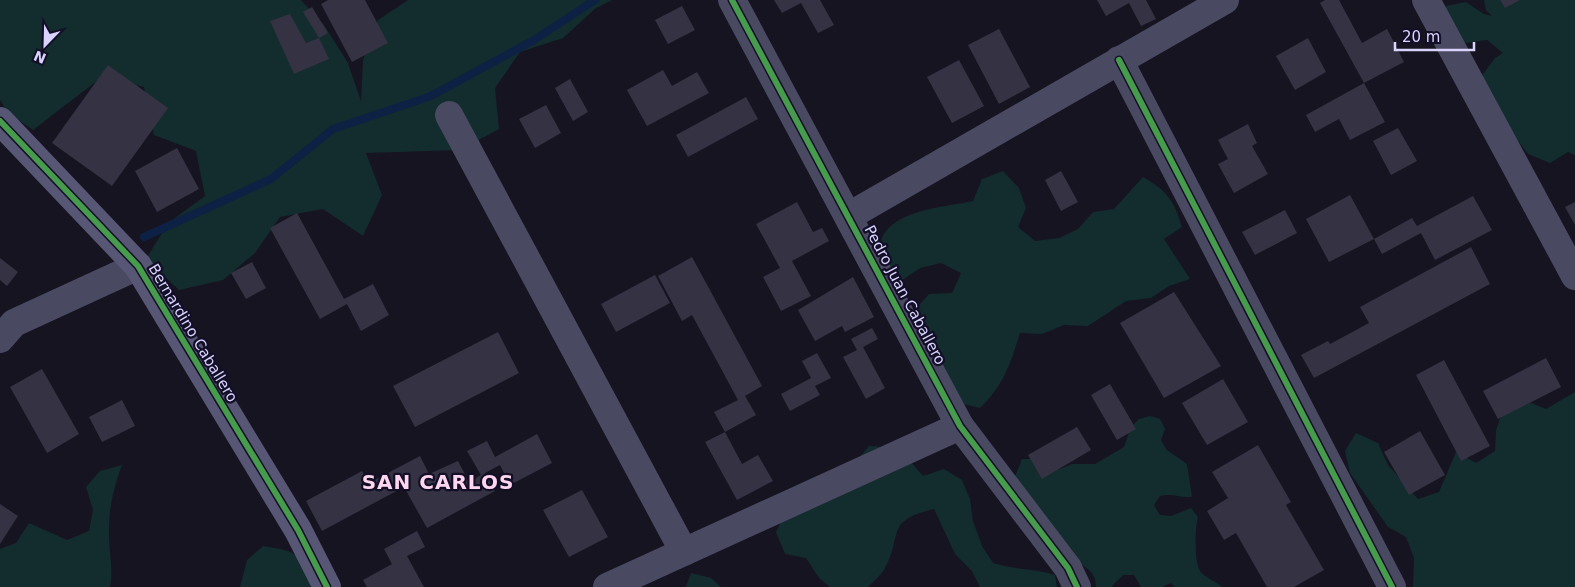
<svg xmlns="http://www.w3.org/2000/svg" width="1575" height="587" viewBox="0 0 1575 587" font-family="'DejaVu Sans',sans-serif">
	<rect width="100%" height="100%" fill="#161421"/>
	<g fill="#132c2d">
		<path d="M0 0H301L324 25 348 63 361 101 363 60 378 20 408 0H612L596 8 563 38 520 52 495 88 499 129 460 150 366 153 382 195 363 236 323 209 280 217 255 253 223 280 179 290 146 259 168 223 205 196 196 151 154 135 144 87 102 77 33 130 8 113 0 100Z"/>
		<path d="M1484 0H1575V155L1568 152 1550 163 1528 154 1515 137 1480 78 1495 58 1503 53 1487 40 1465 43 1446 28V6L1466 2 1484 14 1492 16 1486 10Z"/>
		<path d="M1003 171 1019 188 1026 208 1018 227 1035 241 1059 238 1078 229 1093 212 1114 209 1143 177C1167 191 1174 200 1182 227L1164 239 1190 279 1169 286 1151 298 1126 301 1088 326 1064 325 1042 334 1020 333C1010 365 1004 384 980 408L959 403 914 311 929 294 952 293 961 273 941 263 920 268 901 281 883 268C882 261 879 251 880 245 886 210 945 207 973 201L982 179Z"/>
		<path d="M1575 392V587H1413L1414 558 1406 537 1388 527 1350 473 1345 451 1356 433 1378 443 1388 465 1418 499 1439 492 1456 452 1476 463 1495 451 1496 430 1503 410 1524 400 1546 409Z"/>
		<path d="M1150 416 1160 419 1165 429 1161 440 1167 450 1187 464 1192 497C1180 498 1172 493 1160 496L1154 505 1160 515 1171 516 1191 508 1198 517C1195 527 1194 561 1200 571 1205 578 1216 581 1222 587H1175L1171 583 1162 587H1141L1134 575H1123L1111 587H1096C1096 575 1090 570 1081 564L1014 479 1022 459H1034L1050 473 1072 464H1095L1124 447 1131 427 1139 419Z"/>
		<path d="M869 446C899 447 904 453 923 476L944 469 962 480 970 499 973 521 982 546 993 563C1015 570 1033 568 1055 575L1057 587H980L972 571 955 554 934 509C883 521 904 535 884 570 880 576 873 582 868 587H830L819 578 806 558 785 554 776 532 786 512 855 463Z"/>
		<path d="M122 465C114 486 109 507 109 529 108 549 114 567 110 587H0V549L16 543 29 523 67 540 89 531 93 510 86 487 100 471Z"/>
		<path d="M263 546C293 551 299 551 313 579L310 587H240L247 560Z"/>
		<path d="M691 573 711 578 721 587H686Z"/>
	</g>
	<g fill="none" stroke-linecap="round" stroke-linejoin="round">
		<path stroke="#0d2144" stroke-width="8" d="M144 237 271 179 333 129 431 96 534 40 595 0"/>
	</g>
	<g fill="#343243">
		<path d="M328 0H365L388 43 352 62 321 4Z"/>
		<path d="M774 0H820L834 25 818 33 801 3 782 13Z"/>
		<path d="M1097 0H1146L1156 19 1141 26 1129 3 1106 16Z"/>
		<path d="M1325 0H1339L1362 43 1387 29 1404 62 1364 83 1385 122 1350 140 1339 119 1315 132 1306 115 1364 83 1320 3Z"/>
		<path d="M1500 0H1520L1505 8Z"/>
		<path d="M682 6 695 30 668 44 655 20Z"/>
		<path d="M312 7 328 33 319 38 329 59 294 74 270 21 290 14 306 43 319 38 303 12Z"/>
		<path d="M999 29 1030 87 999 104 968 45Z"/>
		<path d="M1308 38 1326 72 1295 90 1276 56Z"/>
		<path d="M959 60 984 106 952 123 927 77Z"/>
		<path d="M108 65 168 108 112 186 52 143Z"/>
		<path d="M663 70 672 86 697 72 709 93 647 126 627 90Z"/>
		<path d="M570 79 588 112 573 121 555 88Z"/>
		<path d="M746 97 758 119 688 157 676 135Z"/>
		<path d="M546 105 561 133 535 148 519 119Z"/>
		<path d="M1248 124 1257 143 1252 146 1268 174 1234 193 1218 164 1228 159 1218 140Z"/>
		<path d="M1398 128 1417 161 1391 175 1373 141Z"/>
		<path d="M177 148 199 189 157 212 135 171Z"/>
		<path d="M1061 171 1078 202 1061 211 1045 180Z"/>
		<path d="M1350 195 1374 239 1329 262 1306 219Z"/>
		<path d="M1473 196 1492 230 1435 260 1421 233 1382 254 1374 239 1412 218 1417 226Z"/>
		<path d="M797 202 813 232 822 228 829 241 792 261 811 296 781 311 763 277 780 268 756 224Z"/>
		<path d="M1575 202V225L1565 207Z"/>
		<path d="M1285 210 1297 233 1255 255 1242 232Z"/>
		<path d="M297 213 344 299 373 284 389 315 361 331 347 304 320 319 270 228Z"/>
		<path d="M1471 247 1490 284 1314 378 1301 355 1328 341 1330 344 1369 323 1360 307Z"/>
		<path d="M692 257 762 386 745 396 756 415 725 432 714 412 738 400 692 315 682 321 658 276Z"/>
		<path d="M0 258 18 272 7 286 0 280Z"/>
		<path d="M252 262 266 288 246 299 231 273Z"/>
		<path d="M655 275 670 303 616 332 601 304Z"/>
		<path d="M853 277 874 317 845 332 842 326 815 341 798 310Z"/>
		<path d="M1174 292 1221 366 1164 398 1120 323Z"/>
		<path d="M872 328 878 339 863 347 885 388 866 399 843 357 857 350 851 339Z"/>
		<path d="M498 332 519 373 415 427 393 386Z"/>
		<path d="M817 353 831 378 815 386 820 395 790 411 781 394 811 378 802 361Z"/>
		<path d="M1546 358 1561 387 1498 419 1483 391Z"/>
		<path d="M1444 360 1490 446 1461 461 1416 375Z"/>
		<path d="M42 369 79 434 47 453 10 387Z"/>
		<path d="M1223 379 1248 422 1207 445 1182 403Z"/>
		<path d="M1110 384 1136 429 1117 440 1091 395Z"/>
		<path d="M122 400 135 426 102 442 89 417Z"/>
		<path d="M1077 427 1091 450 1042 479 1028 455Z"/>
		<path d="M1420 431 1445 475 1409 495 1384 452Z"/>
		<path d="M725 432 742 464 758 455 773 481 737 500 705 442Z"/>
		<path d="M537 434 552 463 510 485 500 465 485 473 495 491 427 528 404 487 322 531 306 501 362 471 369 483 420 456 429 474 458 461 469 482 481 475 467 451 487 441 495 457Z"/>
		<path d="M1258 445 1291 502 1286 505 1324 570 1294 587H1267L1236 533 1224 540 1207 511 1228 498 1212 472Z"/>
		<path d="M582 490 608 537 569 557 543 510Z"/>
		<path d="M0 504 18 516 0 544Z"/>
		<path d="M417 531 425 547 407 556 424 587H367L363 580 392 564 384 549Z"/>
	</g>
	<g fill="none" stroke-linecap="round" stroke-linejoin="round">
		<g stroke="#4a4962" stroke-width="28">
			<path d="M732 0 960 426 1068 568 1077 587"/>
			<path d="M1426 0 1575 276"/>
			<path d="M1119 60 1392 587"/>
			<path d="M449 115 684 552"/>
			<path d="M849 216 1225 0"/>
			<path d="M0 339 14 323 138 266"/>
			<path d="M607 587 960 426"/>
		</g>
		<path stroke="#575674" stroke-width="28" d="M0 121 138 266 298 530 327 587"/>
		<defs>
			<g id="cycleway">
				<path d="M732 0 960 426 1068 568 1077 587"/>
				<path d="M1119 60 1392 587"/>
				<path d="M0 121 138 266 298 530 327 587"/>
			</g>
		</defs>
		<use href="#cycleway" stroke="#130f26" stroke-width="9"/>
		<use href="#cycleway" stroke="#469c4c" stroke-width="6"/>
	</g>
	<g text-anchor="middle" stroke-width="4.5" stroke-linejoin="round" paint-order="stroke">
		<g font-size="15" fill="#d9d4ff" stroke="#130f26">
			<text transform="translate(905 295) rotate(62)" y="5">Pedro Juan Caballero</text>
			<text transform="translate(193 333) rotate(59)" y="5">Bernardino Caballero</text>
		</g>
		<g font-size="20" font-weight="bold" letter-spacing="1" fill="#ffd6f0" stroke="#130f26">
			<text x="438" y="489">SAN CARLOS</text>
		</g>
	</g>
	<g transform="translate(45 45) rotate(203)" stroke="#130f26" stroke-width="4" paint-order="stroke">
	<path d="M0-4L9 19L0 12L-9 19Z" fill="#d9d4ff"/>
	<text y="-8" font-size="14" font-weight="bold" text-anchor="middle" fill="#d9d4ff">N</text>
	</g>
	<path d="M1395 42v8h79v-8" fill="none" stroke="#d9d4ff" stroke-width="2.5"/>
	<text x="1402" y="42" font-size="15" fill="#d9d4ff" stroke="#130f26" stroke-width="4" paint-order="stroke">20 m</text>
</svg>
